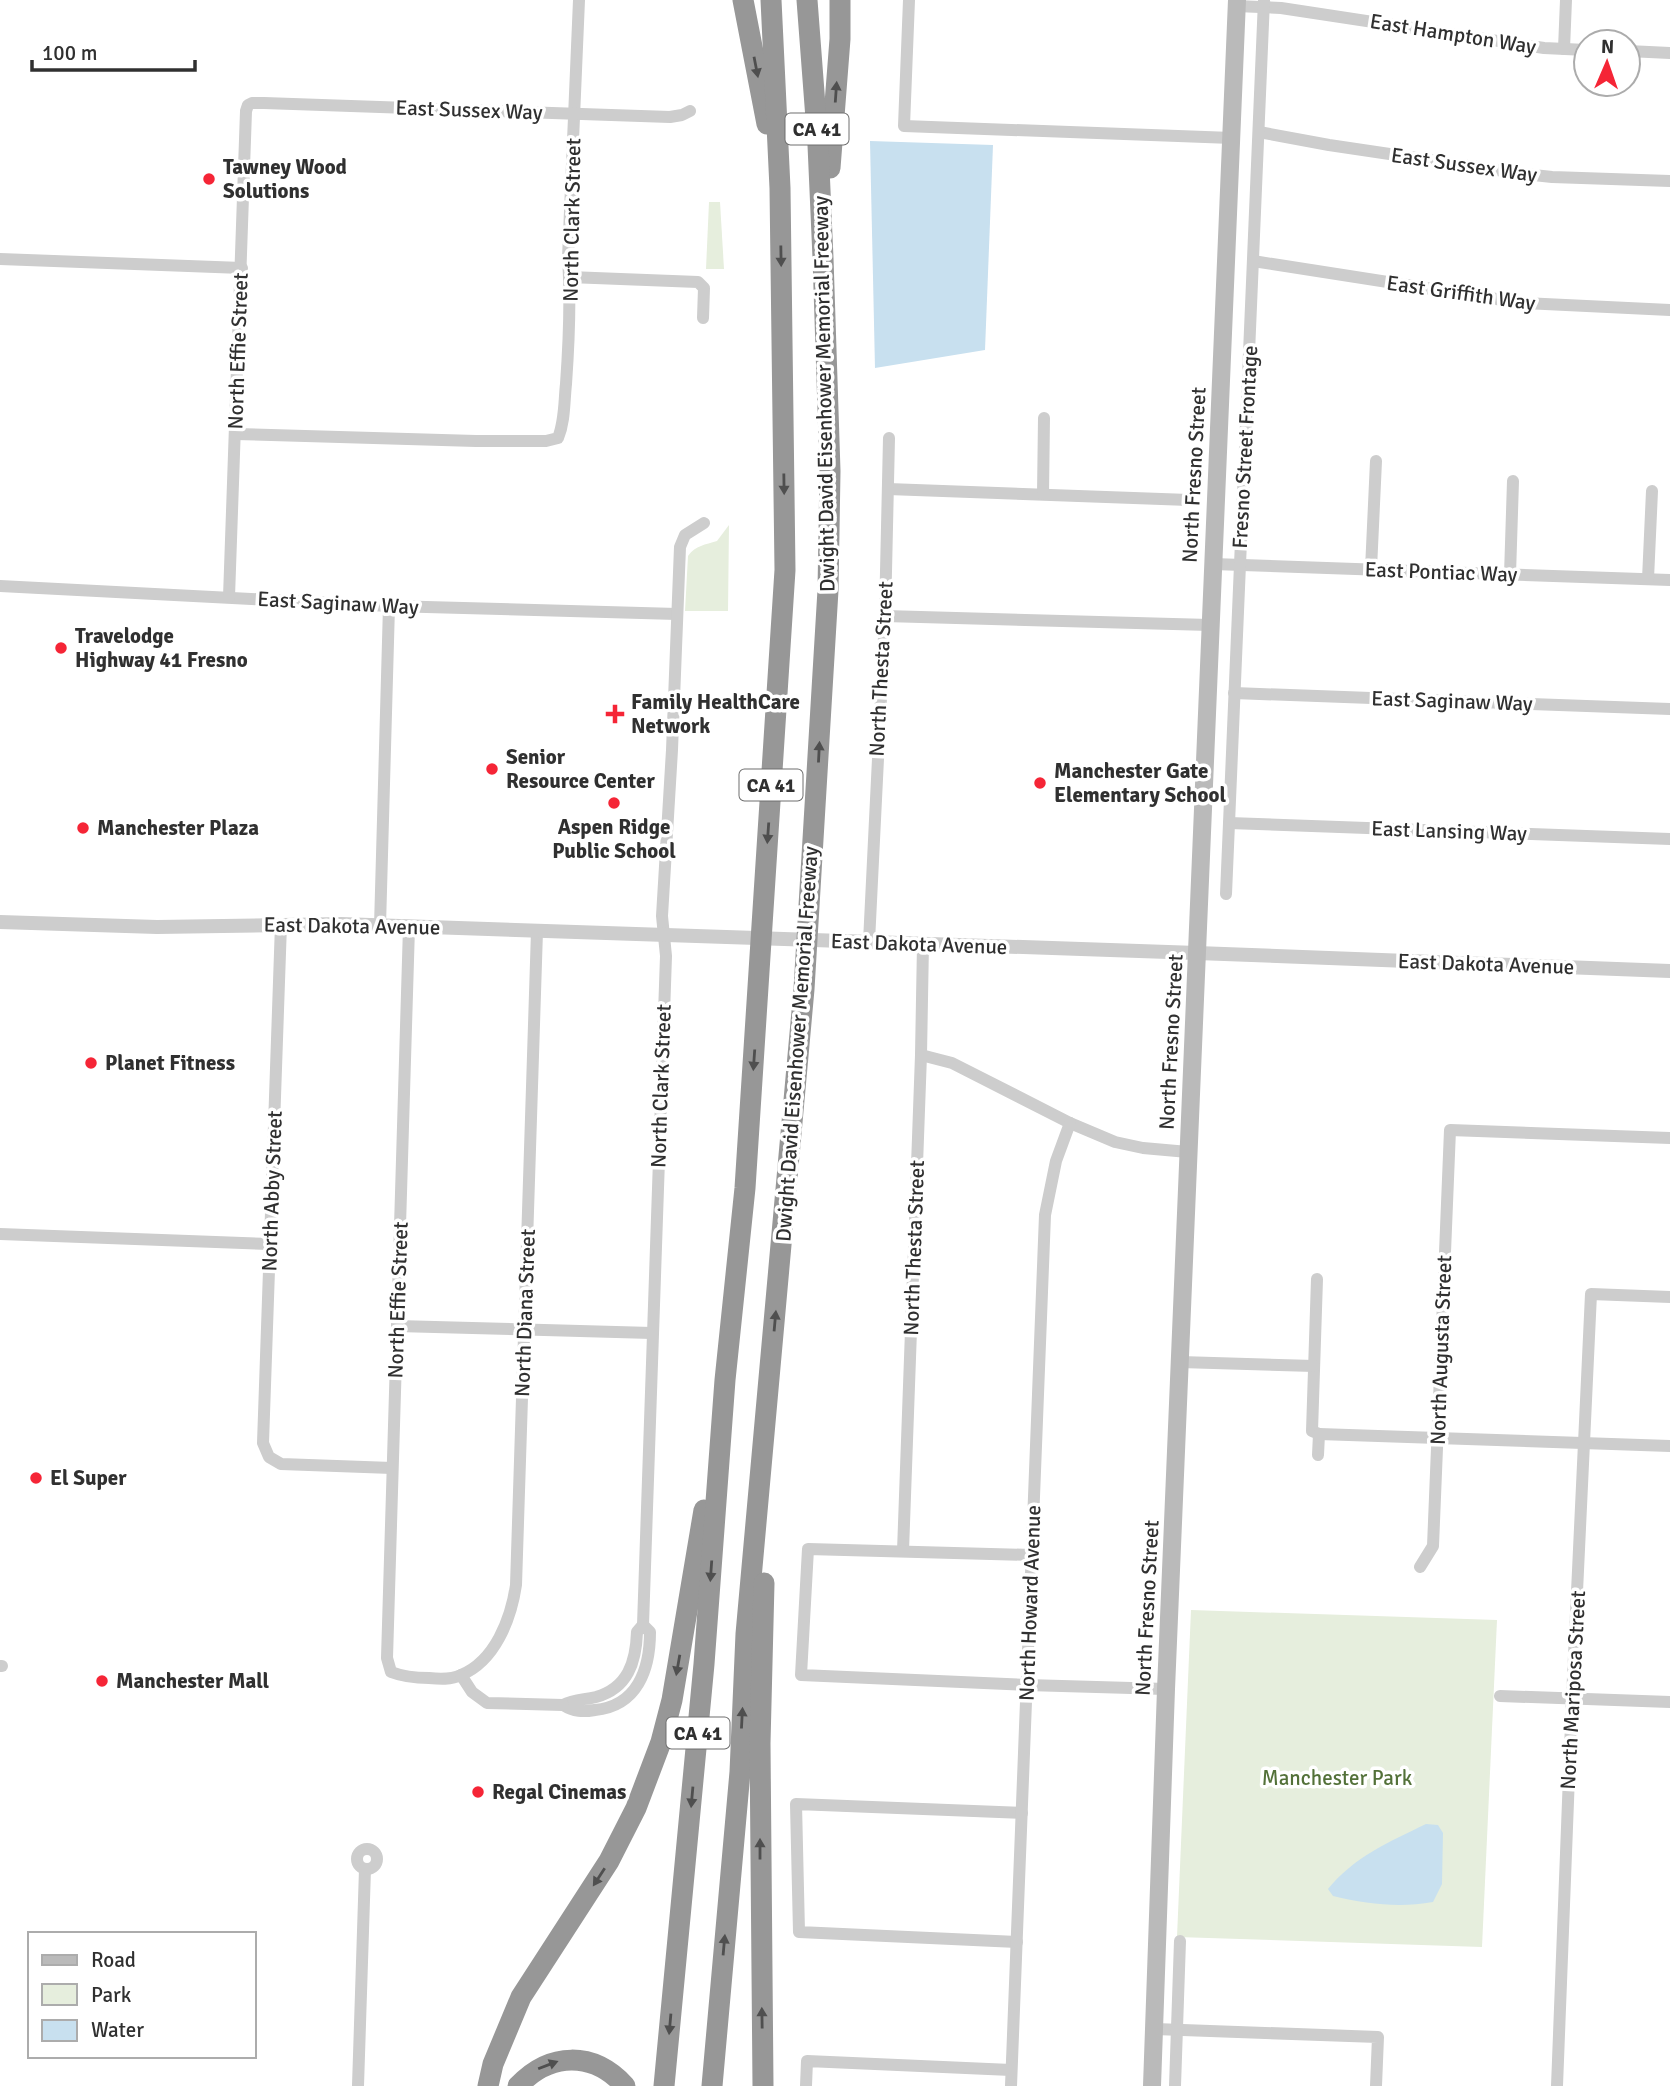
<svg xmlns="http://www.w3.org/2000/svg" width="1670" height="2086" viewBox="0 0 1670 2086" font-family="Signika,sans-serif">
	<rect width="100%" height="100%" fill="#fff"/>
	<g fill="#e6eedd">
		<path d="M709 202H720L724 269H706Z"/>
		<path d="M729 525 728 611H685L688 556C696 545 705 545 717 541Z"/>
		<path d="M1191 1610 1497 1620 1482 1947 1177 1937Z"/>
	</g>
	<g fill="#c8e0ef">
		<path d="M870 141 993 145 985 350 875 368Z"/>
		<path d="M1426 1824 1438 1825 1443 1833 1442 1884 1433 1902C1399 1908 1367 1904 1333 1896L1328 1889C1354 1857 1389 1842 1426 1824Z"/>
	</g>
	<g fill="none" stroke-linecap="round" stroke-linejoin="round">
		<g stroke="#cdcdcd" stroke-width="12">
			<path d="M909 0 904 126 1232 138"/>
			<path d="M1236 6 1281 8 1544 48 1586 50"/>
			<path d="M1564 49 1566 0"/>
			<path d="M1628 51 1670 53"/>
			<path d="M1259 132 1329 145 1524 174 1552 177 1670 181"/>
			<path d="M0 259 242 268"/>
			<path d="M1253 261 1522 303 1670 310"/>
			<path d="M569 277 698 282 704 288 703 318"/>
			<path d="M235 434 476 441H546L558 438C565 421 564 402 566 384 569 342 571 300 568 258L579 0"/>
			<path d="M888 489 1189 500"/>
			<path d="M1043 494 1044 418"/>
			<path d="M1213 564 1670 580"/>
			<path d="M1371 569 1376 461"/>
			<path d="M1510 575 1513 481"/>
			<path d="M1648 579 1652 491"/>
			<path d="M0 586 389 606 677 614"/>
			<path d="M229 597 246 111 248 105 252 103H264L670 117 682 115 690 111"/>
			<path d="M885 616 1210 625"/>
			<path d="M1234 693 1670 709"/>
			<path d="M1229 823 1670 839"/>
			<path d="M1226 894 1264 0"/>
			<path d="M281 924 263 1443 269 1457 281 1464 392 1468"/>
			<path d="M380 926 389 606"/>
			<path d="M409 927 387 1658 391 1672C404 1677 415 1678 429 1678 439 1679 451 1680 461 1675 495 1661 511 1619 516 1585L537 931"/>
			<path d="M869 942 885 616 889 438"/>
			<path d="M921 1055 952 1063 1070 1123 1115 1142 1143 1148 1188 1152"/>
			<path d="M0 1234 270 1244"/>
			<path d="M1317 1279 1312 1431 1319 1434 1318 1455"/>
			<path d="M397 1326 652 1333"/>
			<path d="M1180 1362 1314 1366"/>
			<path d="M1319 1434 1670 1446"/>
			<path d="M903 1551 921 1055 923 944"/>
			<path d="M1031 1555 808 1549 801 1675 1027 1685 1166 1689"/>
			<path d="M1420 1567 1433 1546 1450 1130 1670 1138"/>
			<path d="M643 1625 666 956 662 916 672 750 680 547 685 535 704 523"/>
			<path d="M643 1625 650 1632C650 1670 637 1706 595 1710 583 1712 574 1712 563 1705 574 1699 584 1700 596 1697 628 1688 636 1662 637 1632Z"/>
			<path d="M0 1666H2"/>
			<path d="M461 1675 472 1692 487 1703 563 1705"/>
			<path d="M1500 1696 1670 1702"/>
			<circle cx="367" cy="1859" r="10"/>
			<path d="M1017 1942 799 1932 796 1804 1022 1813"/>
			<path d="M1155 2029 1378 2037 1376 2086"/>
			<path d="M358 2086 365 1869"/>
			<path d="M806 2086 807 2061 1011 2070"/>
			<path d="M1011 2086 1045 1215 1056 1161 1070 1123"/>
			<path d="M1175 2086 1180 1941"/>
			<path d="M1557 2086 1572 1698 1591 1294 1670 1297"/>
		</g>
		<path stroke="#cdcdcd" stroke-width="14" d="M0 922 157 927 341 924 1197 953 1670 971"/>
		<path stroke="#bababa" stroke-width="18" d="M1152 2086 1166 1689 1237 0"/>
		<g stroke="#979797" stroke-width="21">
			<path d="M743 0 767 124"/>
			<path d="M830 168 840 39V0"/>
			<path d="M488 2086 493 2064 521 1997 609 1861 636 1808 661 1742 672 1700 704 1510"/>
			<path d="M518 2086C550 2052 593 2051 625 2086"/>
			<path d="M664 2086 704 1664 725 1380 745 1188 785 570 780 188 771 0"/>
			<path d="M712 2086 740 1772 746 1634 804 989 828 590 830 471 823 258 818 145 807 0"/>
			<path d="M763 2086 760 1743 764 1583"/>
		</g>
	</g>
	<defs><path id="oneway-solid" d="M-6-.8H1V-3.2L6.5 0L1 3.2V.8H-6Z" transform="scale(1.75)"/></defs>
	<g fill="#4f4f4f">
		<use href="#oneway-solid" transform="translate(756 67) rotate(79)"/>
		<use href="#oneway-solid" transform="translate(836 92) rotate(-86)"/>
		<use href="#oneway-solid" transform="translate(781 256) rotate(89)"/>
		<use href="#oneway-solid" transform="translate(784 484) rotate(89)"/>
		<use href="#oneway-solid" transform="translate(819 752) rotate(-87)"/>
		<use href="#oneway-solid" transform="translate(768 833) rotate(94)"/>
		<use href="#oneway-solid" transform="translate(754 1060) rotate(94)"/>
		<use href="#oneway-solid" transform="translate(775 1321) rotate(-85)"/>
		<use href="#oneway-solid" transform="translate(711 1571) rotate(94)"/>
		<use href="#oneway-solid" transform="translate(678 1665) rotate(100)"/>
		<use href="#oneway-solid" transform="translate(742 1718) rotate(-87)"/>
		<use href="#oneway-solid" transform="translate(692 1797) rotate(95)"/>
		<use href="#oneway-solid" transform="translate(760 1849) rotate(-90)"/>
		<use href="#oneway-solid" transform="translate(599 1877) rotate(123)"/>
		<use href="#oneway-solid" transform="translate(724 1945) rotate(-85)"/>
		<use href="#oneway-solid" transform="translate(762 2018) rotate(-91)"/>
		<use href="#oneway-solid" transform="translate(670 2024) rotate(95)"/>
		<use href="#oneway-solid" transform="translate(548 2065) rotate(-21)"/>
	</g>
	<g fill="#f52536" stroke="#fff" stroke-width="2.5">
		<circle cx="209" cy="179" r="7"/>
		<circle cx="61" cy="648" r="7"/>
		<path d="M611.5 703.5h7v7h7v7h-7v7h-7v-7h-7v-7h7z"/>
		<circle cx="492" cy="769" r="7"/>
		<circle cx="1040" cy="783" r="7"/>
		<circle cx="614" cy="803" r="7"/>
		<circle cx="83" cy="828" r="7"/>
		<circle cx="91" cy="1063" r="7"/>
		<circle cx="36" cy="1478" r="7"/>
		<circle cx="102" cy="1681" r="7"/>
		<circle cx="478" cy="1792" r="7"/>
	</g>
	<g text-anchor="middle" stroke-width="7" stroke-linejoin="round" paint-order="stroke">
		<g fill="#fff" stroke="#6e6e6e" stroke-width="2">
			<rect x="785.5" y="113.5" width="63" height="31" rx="5"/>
			<rect x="739.5" y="769.5" width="63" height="31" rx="5"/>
			<rect x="666.5" y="1717.5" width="63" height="31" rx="5"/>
		</g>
		<g font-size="19" font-weight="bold" fill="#303030">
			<text x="817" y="136">CA 41</text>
			<text x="771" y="792">CA 41</text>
			<text x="698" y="1740">CA 41</text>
		</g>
		<g font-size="21" fill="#303030" stroke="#fff">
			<text transform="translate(1453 34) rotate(9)" y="7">East Hampton Way</text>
			<text transform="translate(469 110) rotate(2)" y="7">East Sussex Way</text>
			<text transform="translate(1464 165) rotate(8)" y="7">East Sussex Way</text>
			<text transform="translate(572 220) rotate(-89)" y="7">North Clark Street</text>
			<text transform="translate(1461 293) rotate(8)" y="7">East Griffith Way</text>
			<text transform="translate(238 351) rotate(-88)" y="7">North Effie Street</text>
			<text transform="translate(824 394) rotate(-91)" y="7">Dwight David Eisenhower Memorial Freeway</text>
			<text transform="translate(1245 447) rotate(-87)" y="7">Fresno Street Frontage</text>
			<text transform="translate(1194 475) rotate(-87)" y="7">North Fresno Street</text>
			<text transform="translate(1441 572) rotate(2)" y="7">East Pontiac Way</text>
			<text transform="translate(338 603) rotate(3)" y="7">East Saginaw Way</text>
			<text transform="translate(881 669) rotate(-87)" y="7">North Thesta Street</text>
			<text transform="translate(1452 701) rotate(2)" y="7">East Saginaw Way</text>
			<text transform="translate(1449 831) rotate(2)" y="7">East Lansing Way</text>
			<text transform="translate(352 926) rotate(1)" y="7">East Dakota Avenue</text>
			<text transform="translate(919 944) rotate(2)" y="7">East Dakota Avenue</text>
			<text transform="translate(1486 964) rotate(2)" y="7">East Dakota Avenue</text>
			<text transform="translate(1171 1042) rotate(-87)" y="7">North Fresno Street</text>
			<text transform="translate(797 1044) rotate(-86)" y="7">Dwight David Eisenhower Memorial Freeway</text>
			<text transform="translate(661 1086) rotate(-88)" y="7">North Clark Street</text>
			<text transform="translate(272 1191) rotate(-88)" y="7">North Abby Street</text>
			<text transform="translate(914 1248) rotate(-88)" y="7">North Thesta Street</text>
			<text transform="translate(398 1300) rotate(-88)" y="7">North Effie Street</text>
			<text transform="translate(525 1313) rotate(-88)" y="7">North Diana Street</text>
			<text transform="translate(1441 1350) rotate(-88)" y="7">North Augusta Street</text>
			<text transform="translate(1030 1603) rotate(-88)" y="7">North Howard Avenue</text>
			<text transform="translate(1147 1608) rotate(-87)" y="7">North Fresno Street</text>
			<text transform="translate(1573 1690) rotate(-87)" y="7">North Mariposa Street</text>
		</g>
		<g font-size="21" font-weight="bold" fill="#303030" stroke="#fff" text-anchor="start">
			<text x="223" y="174">Tawney Wood<tspan x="223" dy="24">Solutions</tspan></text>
			<text x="75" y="643">Travelodge<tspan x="75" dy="24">Highway 41 Fresno</tspan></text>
			<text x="631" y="709">Family HealthCare<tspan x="631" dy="24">Network</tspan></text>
			<text x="506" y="764">Senior<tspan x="506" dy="24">Resource Center</tspan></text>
			<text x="1054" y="778">Manchester Gate<tspan x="1054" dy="24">Elementary School</tspan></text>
			<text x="614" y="834" text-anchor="middle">Aspen Ridge<tspan x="614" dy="24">Public School</tspan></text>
			<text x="97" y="835">Manchester Plaza</text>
			<text x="105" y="1070">Planet Fitness</text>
			<text x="50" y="1485">El Super</text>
			<text x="116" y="1688">Manchester Mall</text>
			<text x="492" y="1799">Regal Cinemas</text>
		</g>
		<g font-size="21" fill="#537139" stroke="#fff">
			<text x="1337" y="1785">Manchester Park</text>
		</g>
	</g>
	<rect x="28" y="1932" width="228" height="126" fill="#ffffff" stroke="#acacac" stroke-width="2"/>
	<rect x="42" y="1955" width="35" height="10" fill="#bababa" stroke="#acacac" stroke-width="2"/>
	<text x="91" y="1967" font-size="21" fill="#303030">Road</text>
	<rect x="42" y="1984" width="35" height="21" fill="#e6eedd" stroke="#acacac" stroke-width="2"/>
	<text x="91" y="2002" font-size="21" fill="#303030">Park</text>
	<rect x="42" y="2020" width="35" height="21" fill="#c8e0ef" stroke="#acacac" stroke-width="2"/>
	<text x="91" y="2037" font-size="21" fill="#303030">Water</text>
	<g transform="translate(1607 63) rotate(2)"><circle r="33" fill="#ffffff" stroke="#acacac" stroke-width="2"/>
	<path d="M0-5L12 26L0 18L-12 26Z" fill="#f52536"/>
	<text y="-10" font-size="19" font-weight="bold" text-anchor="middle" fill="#303030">N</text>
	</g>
	<path d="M32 60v10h163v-10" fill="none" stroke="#303030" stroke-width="3.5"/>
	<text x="42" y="60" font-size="21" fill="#303030" stroke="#ffffff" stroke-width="5" paint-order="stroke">100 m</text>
</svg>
